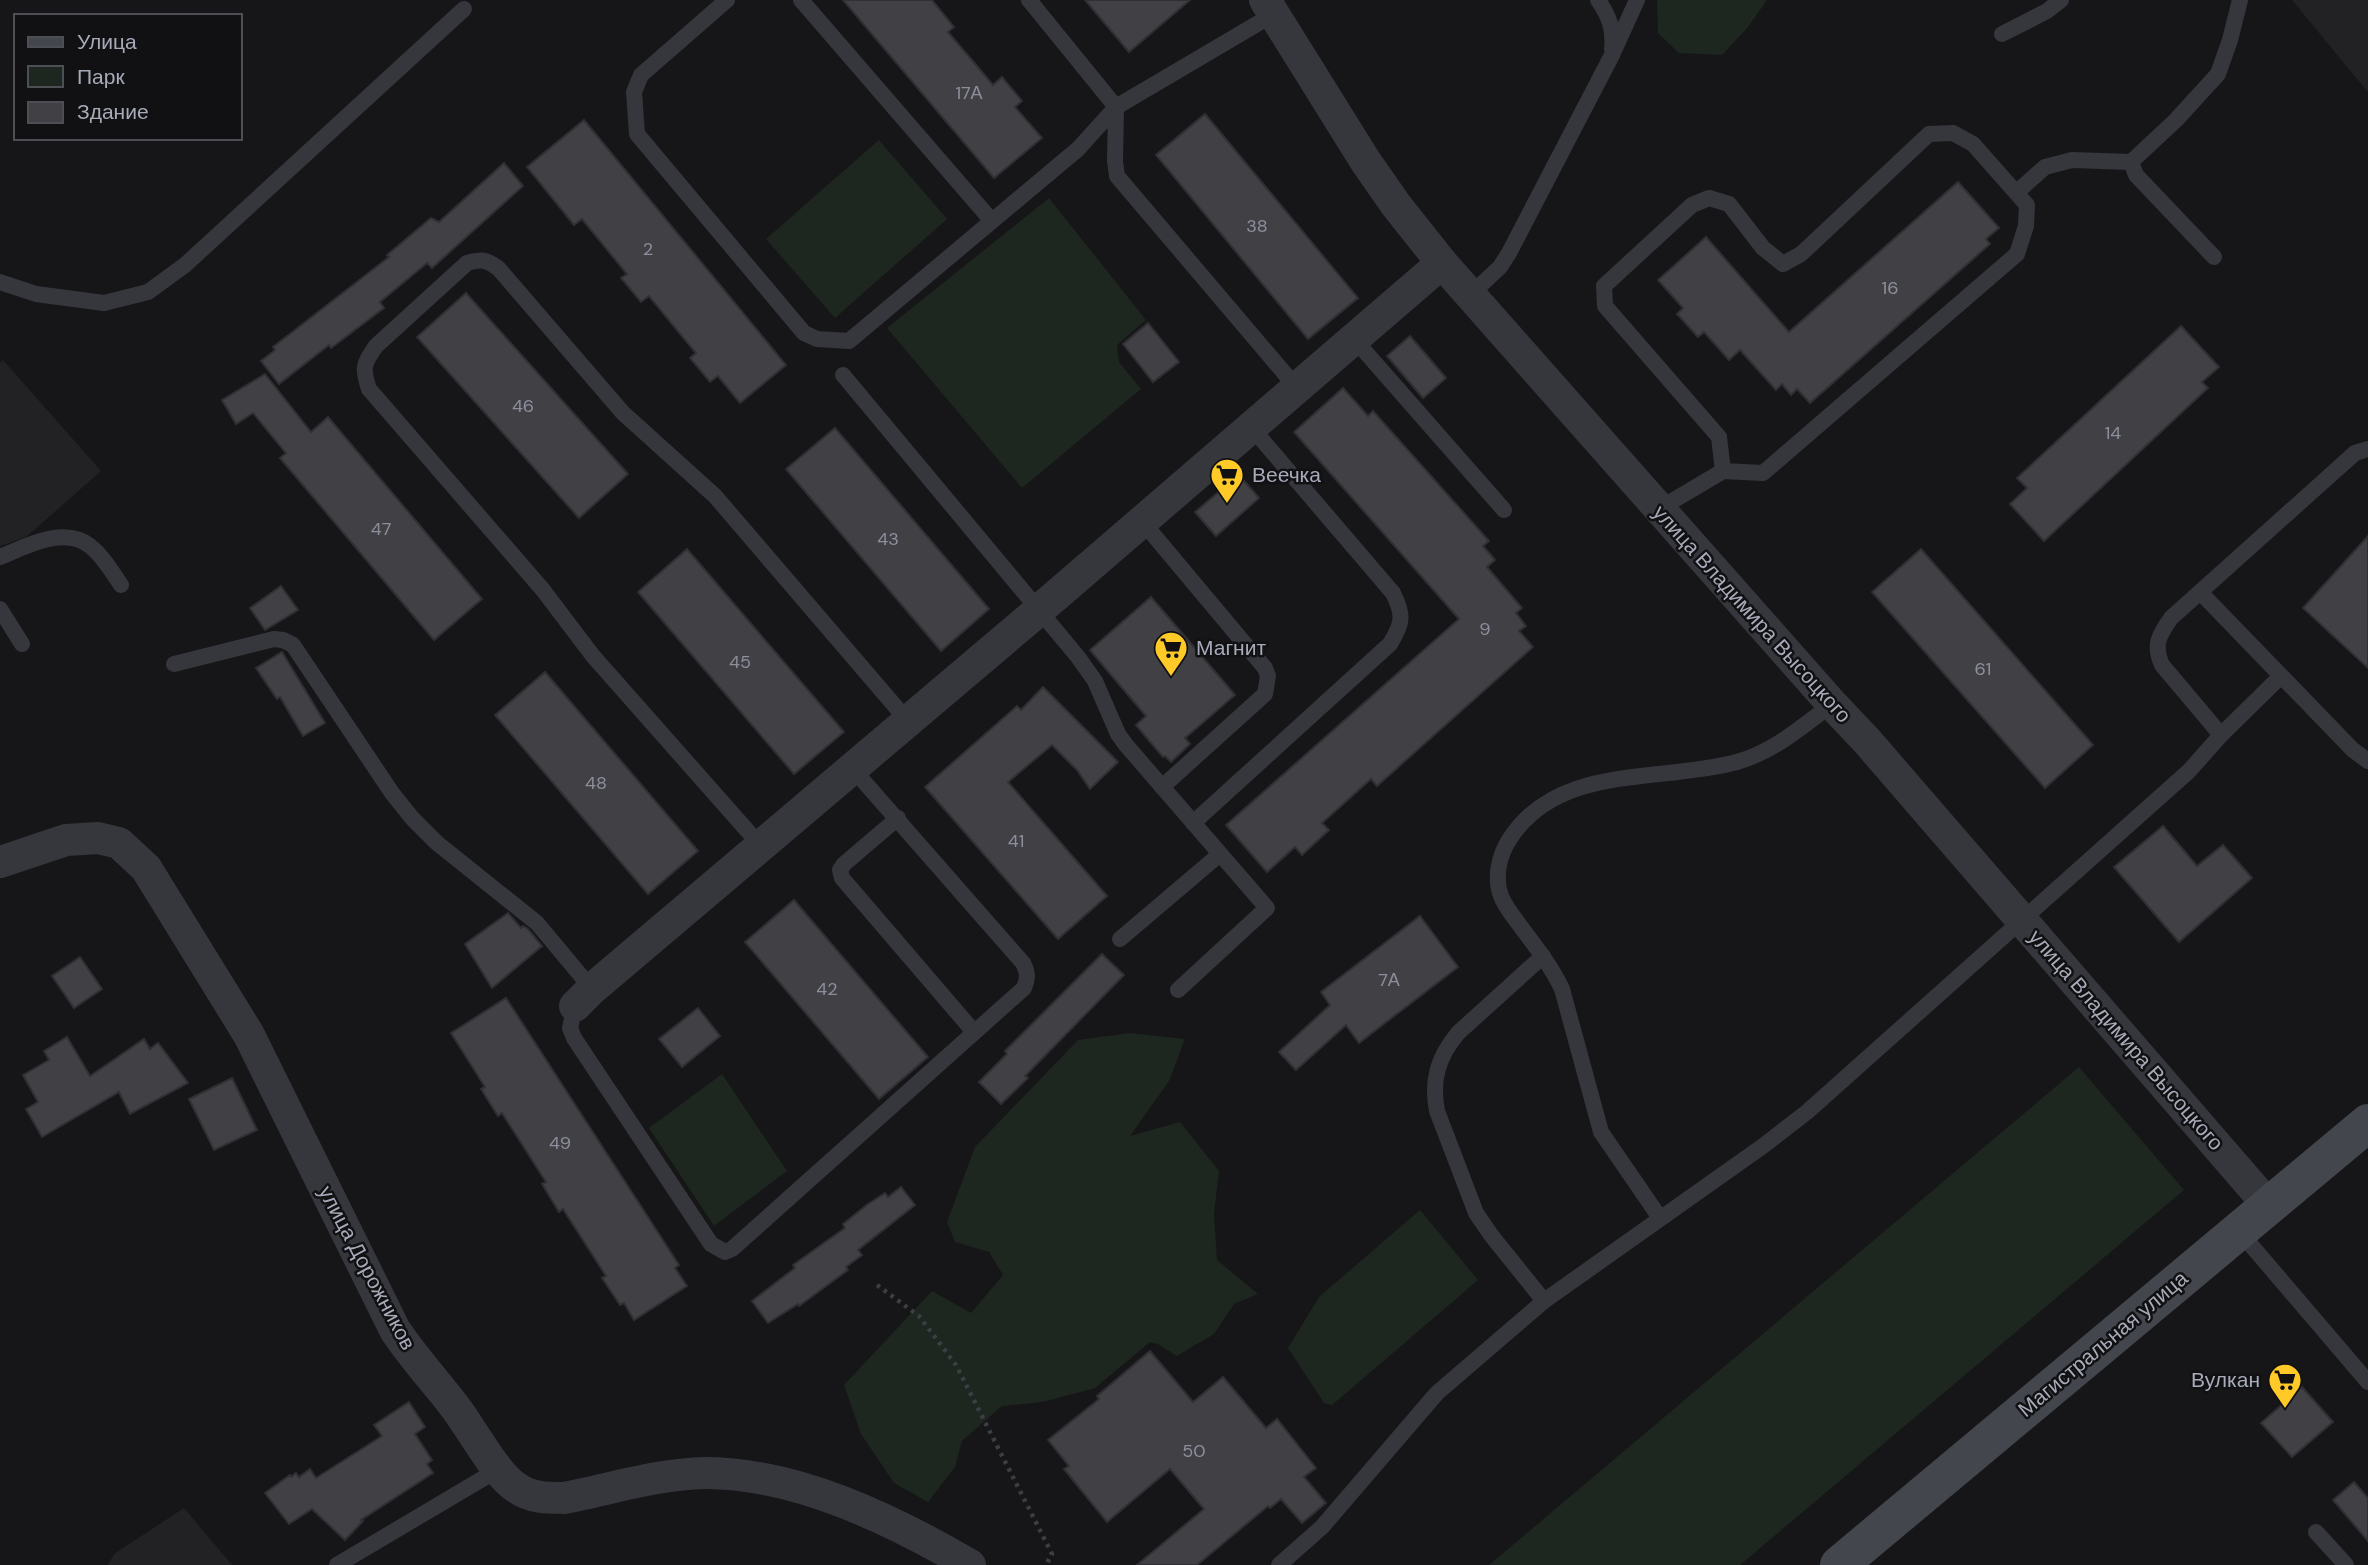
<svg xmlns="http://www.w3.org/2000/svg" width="2368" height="1565" viewBox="0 0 2368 1565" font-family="'DM Sans',sans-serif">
	<rect width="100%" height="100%" fill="#161618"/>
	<g fill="#222225">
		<path d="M2292 0H2368V92Z"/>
		<path d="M3 360 101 471 26 537 0 546V363Z"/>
		<path d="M184 1508 232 1565H108L114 1554Z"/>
	</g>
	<g fill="#1d261f">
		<path d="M1657 0H1767L1748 27 1722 55 1679 53 1658 33Z"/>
		<path d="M879 140 947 219 835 318 766 239Z"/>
		<path d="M1049 198 1146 320 1117 345 1119 362 1141 389 1022 488 887 328Z"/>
		<path d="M1130 1033 1185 1039 1169 1081 1130 1136 1180 1122 1219 1171 1214 1214 1217 1260 1258 1294 1234 1304 1214 1334 1177 1356 1158 1344 1150 1342 1095 1388 1043 1402 1002 1406 962 1441 955 1467 928 1502 894 1483 861 1434 844 1385 932 1291 971 1313 1003 1275 989 1252 955 1242 947 1222 975 1147 1078 1040Z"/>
		<path d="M2079 1067 2184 1190 1740 1565H1489Z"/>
		<path d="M722 1074 787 1171 714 1226 649 1128Z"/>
		<path d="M1420 1210 1478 1280 1332 1405 1324 1403 1288 1348 1319 1297Z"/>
	</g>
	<g fill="#404045" stroke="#303034" stroke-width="2">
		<path d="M843 0H932L954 27 948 32 993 85 1002 77 1022 101 1015 107 1042 138 994 178Z"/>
		<path d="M1085 0H1190L1129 52Z"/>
		<path d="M1205 114 1358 298 1308 339 1156 155Z"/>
		<path d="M584 120 786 365 740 403 718 376 710 382 690 358 696 353 649 296 641 302 621 278 627 274 582 219 574 225 527 167Z"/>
		<path d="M504 163 523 186 432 268 427 263 380 302 384 308 331 348 329 345 279 384 261 361 275 350 273 347 389 257 387 255 431 218 439 222Z"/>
		<path d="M1958 182 1999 228 1986 239 1990 244 1810 403 1797 389 1791 395 1782 384 1776 390 1740 350 1729 360 1704 332 1698 337 1677 314 1683 308 1658 280 1706 237 1789 332Z"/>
		<path d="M466 293 628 474 579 518 417 337Z"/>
		<path d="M1148 323 1179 362 1153 382 1123 344Z"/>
		<path d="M2181 326 2219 367 2202 382 2208 388 2044 541 2010 504 2027 488 2017 478Z"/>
		<path d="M1410 336 1446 378 1423 398 1387 356Z"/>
		<path d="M265 374 311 432 328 417 482 599 434 640 280 458 286 453 253 413 236 424 222 400Z"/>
		<path d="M1343 388 1368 416 1373 411 1489 541 1483 546 1495 560 1487 567 1522 608 1516 613 1526 626 1519 631 1533 647 1377 786 1371 779 1322 823 1329 830 1302 855 1295 847 1267 872 1226 825 1459 619 1294 432Z"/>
		<path d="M835 428 989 609 941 651 786 469Z"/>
		<path d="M1239 475 1259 498 1216 536 1195 512Z"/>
		<path d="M2368 536V668L2303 608Z"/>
		<path d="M687 549 844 732 794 774 638 592Z"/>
		<path d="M1921 549 2093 745 2045 788 1872 592Z"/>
		<path d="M281 586 298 610 265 630 250 608Z"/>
		<path d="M1151 597 1235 695 1185 738 1190 744 1171 762 1165 756 1163 757 1136 725 1146 716 1090 650Z"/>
		<path d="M282 652 325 723 303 736 280 697 277 699 256 668Z"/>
		<path d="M545 672 698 851 648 894 495 715Z"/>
		<path d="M1043 687 1118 762 1090 789 1077 770 1052 745 1008 782 1107 896 1058 939 925 787 1017 706 1021 710Z"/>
		<path d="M2163 826 2197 866 2223 845 2252 878 2179 942 2114 867Z"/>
		<path d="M794 900 928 1057 879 1099 745 942Z"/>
		<path d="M508 913 521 928 523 926 528 929 542 946 492 988 465 944Z"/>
		<path d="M1420 916 1458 967 1359 1043 1346 1025 1296 1070 1279 1052 1330 1005 1321 992Z"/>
		<path d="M1102 954 1124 975 1025 1076 1028 1078 1001 1104 979 1082 1007 1054 1005 1051Z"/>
		<path d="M80 957 102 989 74 1008 52 976Z"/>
		<path d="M506 998 679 1265 675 1268 687 1286 634 1320 624 1303 620 1305 602 1278 606 1276 563 1209 559 1212 542 1184 546 1182 502 1113 498 1116 481 1089 485 1087 451 1033Z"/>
		<path d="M698 1008 720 1036 682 1067 659 1039Z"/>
		<path d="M67 1037 90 1076 144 1039 150 1049 158 1043 188 1083 130 1114 119 1092 42 1137 26 1109 38 1102 23 1075 49 1060 44 1051Z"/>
		<path d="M232 1078 257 1130 214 1150 189 1099Z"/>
		<path d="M901 1187 915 1205 858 1250 862 1255 846 1267 848 1270 799 1306 798 1304 768 1323 752 1301 795 1268 793 1265 845 1228 843 1224 868 1204 885 1193 888 1197Z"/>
		<path d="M1150 1351 1193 1402 1223 1377 1266 1428 1277 1419 1316 1468 1304 1477 1326 1503 1302 1523 1281 1499 1270 1508 1268 1506 1197 1565H1137L1204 1509 1170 1469 1107 1522 1064 1469 1069 1466 1048 1440 1099 1399 1097 1396Z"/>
		<path d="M2302 1387 2333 1422 2292 1457 2261 1423Z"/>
		<path d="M409 1402 425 1427 415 1434 432 1460 427 1464 433 1473 361 1520 363 1521 345 1540 312 1509 289 1524 265 1493 290 1475 291 1477 296 1473 299 1477 310 1469 316 1478 382 1436 374 1425Z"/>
		<path d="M2354 1482 2368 1498V1541L2333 1500Z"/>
	</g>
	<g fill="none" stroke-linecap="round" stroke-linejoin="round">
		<path stroke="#3c3e44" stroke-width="4.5" stroke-dasharray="3.5 5" stroke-linecap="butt" d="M877 1285 919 1316 956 1365 1052 1554 1046 1565"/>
		<g stroke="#36373d" stroke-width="16">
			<path d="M727 0 641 75 634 92 637 134 804 333 817 339 849 341 1078 149 1116 107 1115 161 1117 176 1297 388"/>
			<path d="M801 0 992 221"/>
			<path d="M1029 0 1116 107 1274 14"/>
			<path d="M1598 0C1609 16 1614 29 1612 49"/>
			<path d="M2002 34 2047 11 2061 0"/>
			<path d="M2017 192 2045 167 2072 160 2131 162"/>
			<path d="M2214 257 2136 175 2131 162 2176 120 2218 74 2230 40 2240 0"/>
			<path d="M0 282 36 294 104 303 148 292 185 265 464 9"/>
			<path d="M1469 296 1500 267 1509 253 1612 55 1637 0"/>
			<path d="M1354 339 1504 510"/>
			<path d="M843 375 1078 657 1095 681 1118 734 1126 745 1267 908 1178 990"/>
			<path d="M1659 509 1723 471 1763 473 2017 254 2026 226 2027 205 1973 144 1953 133 1929 134 1801 254 1783 264 1763 248 1729 204 1709 198 1692 205 1604 286 1605 306 1719 437 1723 471"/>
			<path d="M1141 520 1265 668 1268 676 1265 694 1162 787"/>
			<path d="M0 557C25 547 65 525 90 546 103 556 112 572 121 585"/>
			<path d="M2200 592 2353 750 2368 761"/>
			<path d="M0 609 22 644"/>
			<path d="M174 664 274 639 283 640 293 645 392 793 412 818 437 843 537 923 592 989"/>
			<path d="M2221 735 2162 665C2153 645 2159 635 2171 618L2355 453 2368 449"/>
			<path d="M898 818 844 864 840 870 842 878 974 1032"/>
			<path d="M1193 823 1390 644C1403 623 1404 615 1393 593L1251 427"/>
			<path d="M760 845 593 656 543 590 369 389C362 368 363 364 376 346L467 263C481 259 487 259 499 269L623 413 715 496 907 720"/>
			<path d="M1120 939 1220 854"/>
			<path d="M1543 956 1458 1033C1438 1057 1431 1080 1437 1111L1476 1213 1491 1235 1544 1301"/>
			<path d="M575 1006 570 1028 574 1038 711 1244 725 1252 732 1249 1024 988C1028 978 1028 973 1023 963L852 768"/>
			<path d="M1660 1218 1601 1132 1562 989C1551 966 1536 947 1521 927 1514 917 1505 907 1501 896 1494 878 1499 856 1509 840 1558 763 1659 783 1737 762 1773 752 1803 726 1832 704"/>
			<path d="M2239 1231 2368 1382"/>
			<path d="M2316 1532 2346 1565"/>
			<path d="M337 1565 499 1469"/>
			<path d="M1279 1565 1322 1527 1437 1393 1544 1301 1763 1146 1807 1112 2189 771 2221 735 2281 676"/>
		</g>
		<g stroke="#36373d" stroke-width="32">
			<path d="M1265 0 1366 162 1396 205 1442 263 1832 704 1867 741 2269 1206"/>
			<path d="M0 862 66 840 98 838 119 843 146 868 249 1035 395 1330C413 1357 435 1381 455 1407 472 1429 495 1474 517 1488 531 1498 547 1498 564 1498 611 1489 658 1474 705 1473 797 1473 893 1520 970 1565"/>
			<path d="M575 1006 592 989 1038 611 1442 263"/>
		</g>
		<path stroke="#44464d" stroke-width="38" d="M1839 1565 2368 1123"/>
	</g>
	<defs>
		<symbol id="supermarket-pin" viewBox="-11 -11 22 30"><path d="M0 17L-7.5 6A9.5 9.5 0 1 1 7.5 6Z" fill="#ffca27" stroke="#111113"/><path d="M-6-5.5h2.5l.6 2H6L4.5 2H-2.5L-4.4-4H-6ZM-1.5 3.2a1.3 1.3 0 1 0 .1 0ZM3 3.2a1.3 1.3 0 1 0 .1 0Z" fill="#111"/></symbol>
	</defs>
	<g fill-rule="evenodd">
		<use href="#supermarket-pin" x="1208" y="456" width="38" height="52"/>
		<use href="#supermarket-pin" x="1152" y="629" width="38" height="52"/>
		<use href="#supermarket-pin" x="2266" y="1361" width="38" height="52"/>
	</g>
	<g text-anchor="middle" stroke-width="5" stroke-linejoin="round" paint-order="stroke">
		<g font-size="18" fill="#8d909c">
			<text x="969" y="99">17А</text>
			<text x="1257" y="232">38</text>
			<text x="648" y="255">2</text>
			<text x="1890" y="294">16</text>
			<text x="523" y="412">46</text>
			<text x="2113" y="439">14</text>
			<text x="381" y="535">47</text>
			<text x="888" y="545">43</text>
			<text x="1485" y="635">9</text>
			<text x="740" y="668">45</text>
			<text x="1983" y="675">61</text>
			<text x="596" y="789">48</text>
			<text x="1016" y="847">41</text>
			<text x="1389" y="986">7А</text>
			<text x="827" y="995">42</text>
			<text x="560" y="1149">49</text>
			<text x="1194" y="1457">50</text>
		</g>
		<g font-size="21" fill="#a7abb9" stroke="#111113" text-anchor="start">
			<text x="1252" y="482">Веечка</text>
			<text x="1196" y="655">Магнит</text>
			<text x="2260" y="1387" text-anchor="end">Вулкан</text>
		</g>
		<g font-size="21" fill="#a7abb9" stroke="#111113">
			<text transform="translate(1752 614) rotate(48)" y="7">улица Владимира Высоцкого</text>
			<text transform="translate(2126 1040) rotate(49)" y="7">улица Владимира Высоцкого</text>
			<text transform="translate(367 1268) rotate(62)" y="7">улица Дорожников</text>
			<text transform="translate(2103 1344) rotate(-40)" y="7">Магистральная улица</text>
		</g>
	</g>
	<rect x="14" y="14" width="228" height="126" fill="#111113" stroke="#4d4f55" stroke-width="2"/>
	<rect x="28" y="37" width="35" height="10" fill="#44464d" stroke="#4d4f55" stroke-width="2"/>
	<text x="77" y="49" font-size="21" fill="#a7abb9">Улица</text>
	<rect x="28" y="66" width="35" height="21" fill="#1d261f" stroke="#4d4f55" stroke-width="2"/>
	<text x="77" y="84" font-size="21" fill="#a7abb9">Парк</text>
	<rect x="28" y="102" width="35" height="21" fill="#404045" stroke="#4d4f55" stroke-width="2"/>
	<text x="77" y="119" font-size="21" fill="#a7abb9">Здание</text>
</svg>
